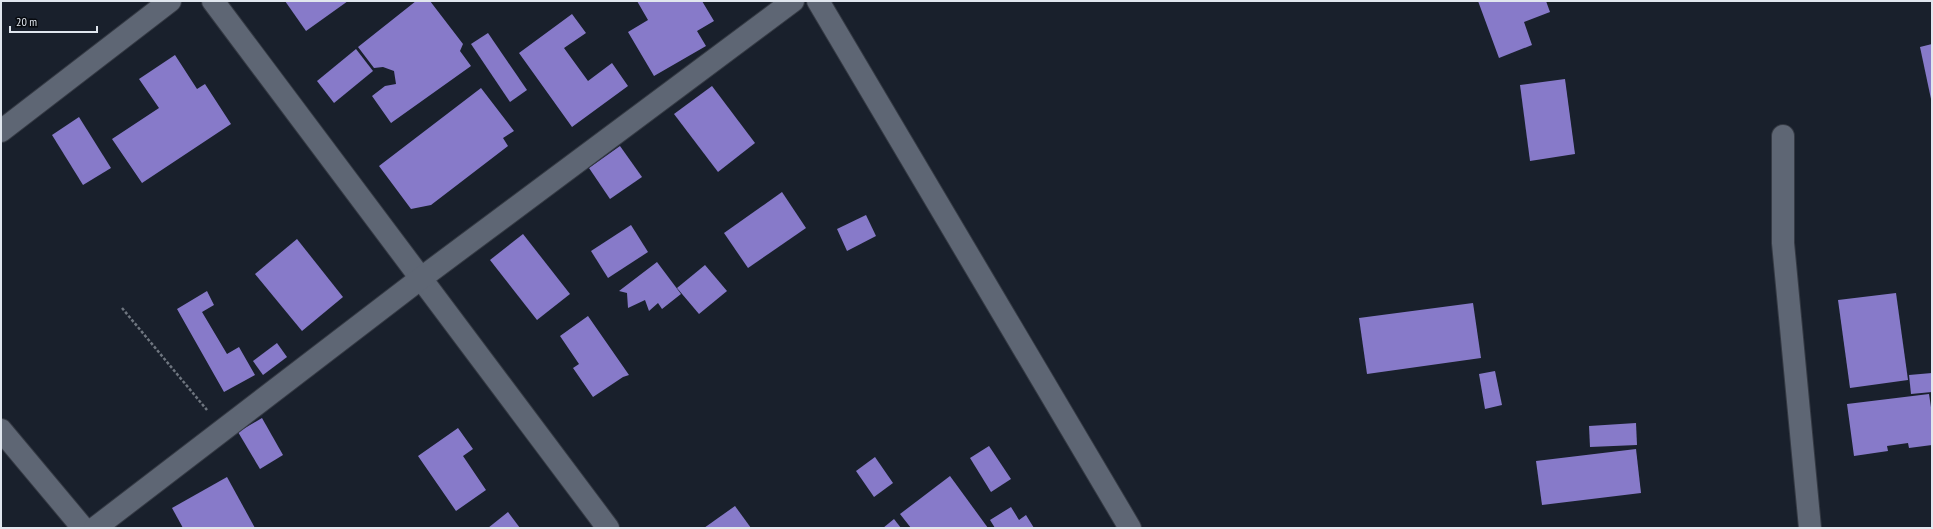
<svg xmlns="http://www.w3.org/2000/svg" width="1933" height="529" viewBox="0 0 1933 529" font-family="'PT Sans Narrow',sans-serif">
	<rect width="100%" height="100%" fill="#19202c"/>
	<g fill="#877ac9">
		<path d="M285 1H348L306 31Z"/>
		<path d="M416 1H430L463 44 460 51 471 66 391 123 372 96 385 86 396 84 394 71 383 67 374 68 358 47Z"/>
		<path d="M637 1H702L714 21 697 31 706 46 654 76 628 32 648 20Z"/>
		<path d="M1478 1H1546L1550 12 1524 22 1532 45 1499 58Z"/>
		<path d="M572 14 586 33 564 48 588 81 612 63 628 86 572 127 519 53Z"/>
		<path d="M488 33 527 90 510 102 471 44Z"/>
		<path d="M1932 44V99H1931L1920 47Z"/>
		<path d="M356 49 373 71 334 103 317 81Z"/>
		<path d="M175 55 197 89 205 84 231 124 142 183 112 139 159 108 139 79Z"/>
		<path d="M1565 79 1575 154 1530 161 1520 85Z"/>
		<path d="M712 86 755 143 718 172 674 114Z"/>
		<path d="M481 88 514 131 503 138 508 146 431 205 411 209 379 166Z"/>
		<path d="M79 117 111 168 83 185 52 135Z"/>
		<path d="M620 146 642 177 610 199 589 168Z"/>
		<path d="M782 192 806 228 748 268 724 233Z"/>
		<path d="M866 215 876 236 847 251 837 229Z"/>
		<path d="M631 225 648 252 608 278 591 251Z"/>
		<path d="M523 234 570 294 537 320 490 260Z"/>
		<path d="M297 239 343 297 302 331 255 274Z"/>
		<path d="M657 262 681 294 662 309 658 303 649 311 645 300 628 308 627 293 619 291Z"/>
		<path d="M705 265 727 291 699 314 677 288Z"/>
		<path d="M207 291 214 305 202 312 227 354 239 347 255 375 224 392 177 309Z"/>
		<path d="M1896 293 1908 380 1850 388 1838 300Z"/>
		<path d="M1473 303 1481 358 1367 374 1359 318Z"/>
		<path d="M588 316 629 375 623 377 593 397 573 368 579 364 560 336Z"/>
		<path d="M277 343 287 357 263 375 253 361Z"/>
		<path d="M1495 371 1502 405 1485 409 1479 374Z"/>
		<path d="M1932 373V392L1911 394 1909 375Z"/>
		<path d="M1929 394 1932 414V445L1909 448 1908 443 1887 446 1888 451 1854 456 1847 404Z"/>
		<path d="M262 418 283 455 260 469 238 432Z"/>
		<path d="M1636 423 1637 445 1590 447 1589 426Z"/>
		<path d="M458 428 473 449 463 456 486 490 456 511 418 456Z"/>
		<path d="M989 446 1011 479 991 492 970 458Z"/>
		<path d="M1636 449 1641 493 1542 505 1536 461Z"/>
		<path d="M875 457 893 483 874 497 856 471Z"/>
		<path d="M950 476 988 528H911L900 514Z"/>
		<path d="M227 477 255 528H183L172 508Z"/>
		<path d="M735 506 751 528H704Z"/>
		<path d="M1011 507 1019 520 1026 515 1034 528H995L990 520Z"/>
		<path d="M508 512 520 528H488Z"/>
		<path d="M894 519 901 528H883Z"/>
	</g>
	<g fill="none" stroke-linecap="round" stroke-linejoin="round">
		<defs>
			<g id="minor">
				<path d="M213 1 608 528"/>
				<path d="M818 1 1130 528"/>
				<path d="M1 131 170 1"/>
				<path d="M1783 136V243L1810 528"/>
				<path d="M1 430 83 528"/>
				<path d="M95 528 420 279 793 1"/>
			</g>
		</defs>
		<use href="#minor" stroke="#353a44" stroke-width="24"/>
		<path stroke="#6e757f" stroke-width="2.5" stroke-dasharray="3 2" stroke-linecap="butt" d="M122 308 207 410"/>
		<use href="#minor" stroke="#5e6674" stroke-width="22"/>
	</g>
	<rect width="1933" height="529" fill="none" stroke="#e0e6ee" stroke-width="4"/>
	<path d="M10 26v6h87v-6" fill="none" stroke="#e0e6ee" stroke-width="2"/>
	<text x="16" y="26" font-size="12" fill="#e0e6ee" stroke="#070a0f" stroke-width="3" paint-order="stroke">20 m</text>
</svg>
